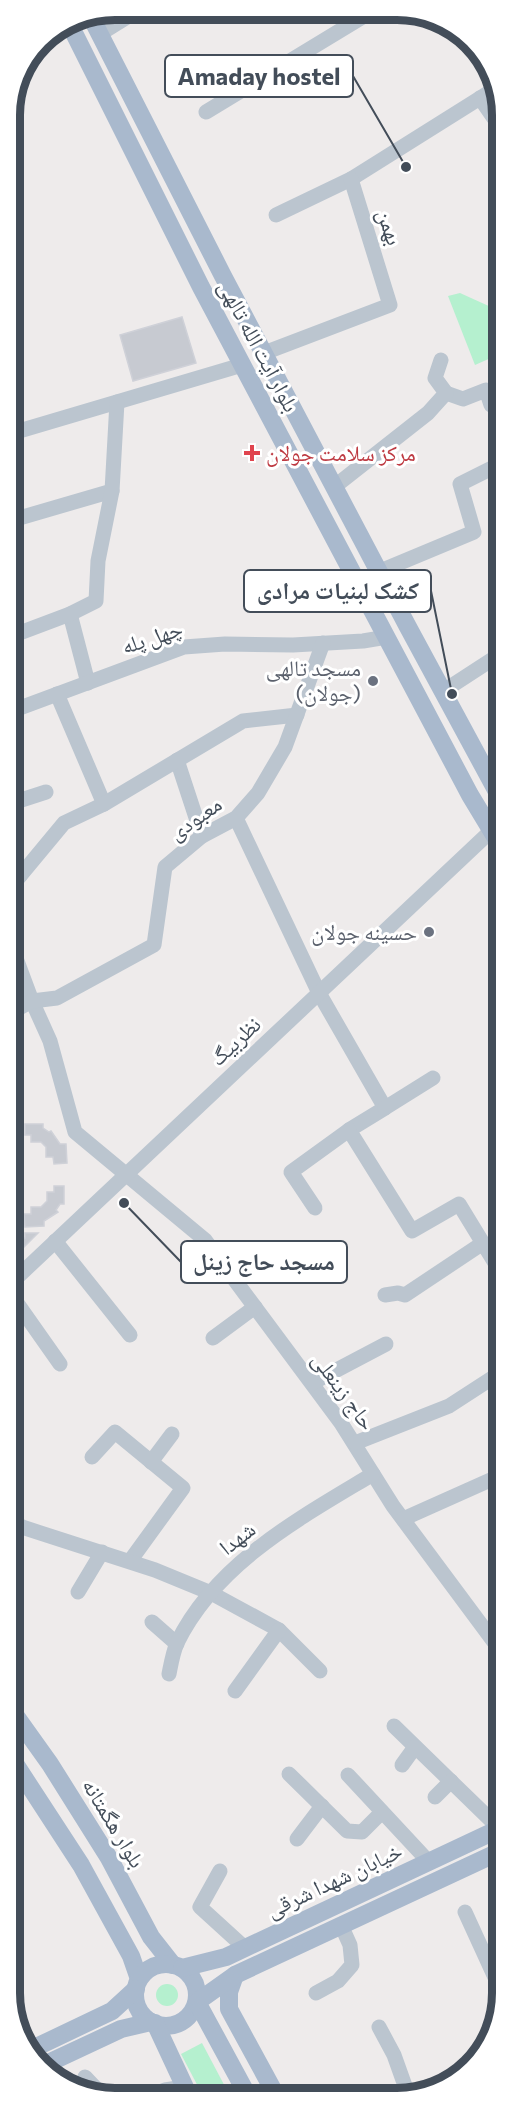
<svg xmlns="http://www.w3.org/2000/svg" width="512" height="2107" viewBox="0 0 512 2107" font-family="Commissioner,'Noto Naskh Arabic',sans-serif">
	<rect width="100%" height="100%" fill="#eeebeb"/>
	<g fill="#b5f0cf">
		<path d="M460 293 502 312V353L475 365 448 296Z"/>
		<circle cx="167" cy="1995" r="11"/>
		<path d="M202 2043 230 2096H203L181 2054Z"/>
	</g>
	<g fill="#c7cad1" stroke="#cfd1d8" stroke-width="1.5">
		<path d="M182 317 196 363 133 381 120 335Z"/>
		<path d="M25 1124H43V1128L49 1132 51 1131 60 1144H66L67 1163 54 1164 53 1157H46V1147L41 1142H31V1135H25Z"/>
		<path d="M54 1186H64V1204H60L56 1210 58 1212 44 1221V1226L25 1227 24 1214H31V1207H41L47 1201V1192H54Z"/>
		<rect x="10" y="1197" width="6" height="29"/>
		<path d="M10 1233H14V1238H25V1233H38L10 1261Z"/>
	</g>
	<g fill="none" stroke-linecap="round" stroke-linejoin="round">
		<g stroke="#bbc5cf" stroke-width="15">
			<path d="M100 34 129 16"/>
			<path d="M480 98 502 130"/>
			<path d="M206 112 369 13"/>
			<path d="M276 215 351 179 496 88"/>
			<path d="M264 353 390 305 351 179"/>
			<path d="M446 393 463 399 486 390 491 405 502 401"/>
			<path d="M9 434 242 365"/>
			<path d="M334 487 428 413 446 393 435 378 441 360"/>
			<path d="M9 521 112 491"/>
			<path d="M378 572 474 532 460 484 502 463"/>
			<path d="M70 614 88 683"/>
			<path d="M9 637 70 614 96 601 98 561 112 491 117 402"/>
			<path d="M442 692 502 653"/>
			<path d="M57 694 104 804"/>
			<path d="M9 712 184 647 225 644 293 645 363 641 387 637"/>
			<path d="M177 760 202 836"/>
			<path d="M9 804 46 792"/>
			<path d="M236 818 319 993 385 1108 349 1130 412 1231 459 1204 503 1276"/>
			<path d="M10 861 20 876"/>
			<path d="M10 888 64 823 104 804 243 721 297 715"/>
			<path d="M10 942 32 1001 50 1041 75 1132 205 1240 341 1423 393 1506 503 1654"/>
			<path d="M10 1013 32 1001 57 998 154 945 165 867 202 836 236 818 258 793 285 747 323 643"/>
			<path d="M385 1108 433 1078"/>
			<path d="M315 1208 291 1172 349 1130"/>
			<path d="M55 1241 130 1335"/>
			<path d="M10 1284 492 830"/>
			<path d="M10 1293 60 1364"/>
			<path d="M385 1295 398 1293 405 1295 483 1243"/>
			<path d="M213 1338 255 1307"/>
			<path d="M312 1383 386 1344"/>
			<path d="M355 1443 449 1406 503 1371"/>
			<path d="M92 1457 115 1432 183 1488 130 1561"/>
			<path d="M151 1462 172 1434"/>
			<path d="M10 1519 22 1527 155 1570 211 1593 279 1630 320 1671"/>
			<path d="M403 1519 497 1477 503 1479"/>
			<path d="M78 1592 102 1552"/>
			<path d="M152 1622 177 1644"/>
			<path d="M169 1674C171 1664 173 1652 177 1643 216 1563 300 1518 373 1474"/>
			<path d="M235 1691 279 1630"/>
			<path d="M394 1726 500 1829"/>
			<path d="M402 1765 415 1747"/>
			<path d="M289 1774 347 1831 362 1832 382 1812"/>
			<path d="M348 1775 429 1862"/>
			<path d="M435 1797 451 1781"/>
			<path d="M297 1839 322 1806"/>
			<path d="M220 1871 200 1907 245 1948"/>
			<path d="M465 1912 503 1995"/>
			<path d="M316 1993 338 1981 352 1965 350 1945 341 1925"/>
			<path d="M379 2027 394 2055 409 2097"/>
			<path d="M85 2077 103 2096"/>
			<path d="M150 2096 165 2090 184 2087"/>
		</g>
		<g stroke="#a9b9cd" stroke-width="18">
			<path d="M91 17 223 276 408 627 502 801"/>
			<path d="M68 21 201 287 470 795 502 848"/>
			<path d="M10 1708 50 1764 109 1858 151 1937 173 1965"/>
			<path d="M10 1756 81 1865 131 1956 139 1979"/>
			<circle cx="166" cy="1995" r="31"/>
			<path d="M182 1968 226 1957 503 1827"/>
			<path d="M235 1975 229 1992V2009L277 2097"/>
			<path d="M155 2023 189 2096"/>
			<path d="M30 2050 112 2011 136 1989"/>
			<path d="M42 2066 121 2029 151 2022"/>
			<path d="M248 2096 197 2002 235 1975 503 1850"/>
		</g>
	</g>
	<path fill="#e0444e" stroke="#fff" stroke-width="2" d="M249 444h6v6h6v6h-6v6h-6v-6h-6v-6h6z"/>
	<g fill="#6b7280" stroke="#fff" stroke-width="2">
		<circle cx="373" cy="681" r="6"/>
		<circle cx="429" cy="932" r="6"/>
	</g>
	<g text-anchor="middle" stroke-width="6" stroke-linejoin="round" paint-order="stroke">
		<g font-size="22" fill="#434d59" stroke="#fff">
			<text transform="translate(390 227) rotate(72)" y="8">بهمن</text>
			<text transform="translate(259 346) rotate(62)" y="8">بلوار آیت الله تالهی</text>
			<text transform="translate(152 637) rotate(-18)" y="8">چهل پله</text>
			<text transform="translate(195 818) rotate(-35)" y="8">معبودی</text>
			<text transform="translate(235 1041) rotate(-43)" y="8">نظربیگ</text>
			<text transform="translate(344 1391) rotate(54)" y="8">حاج زینعلی</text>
			<text transform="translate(237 1538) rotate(-38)" y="8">شهدا</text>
			<text transform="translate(114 1823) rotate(59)" y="8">بلوار هگمتانه</text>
			<text transform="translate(334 1880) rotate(-25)" y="8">خیابان شهدا شرقی</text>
		</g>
		<g font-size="22" fill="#be3a42" stroke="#fff" text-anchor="start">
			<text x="266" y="461">مرکز سلامت جولان</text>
		</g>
		<g font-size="22" fill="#5b616d" stroke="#fff" text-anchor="end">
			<text x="361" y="676">مسجد تالهی<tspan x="361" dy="25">(جولان)</tspan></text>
			<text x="417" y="940">حسینه جولان</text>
		</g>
	</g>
	<path d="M0 0H512V2107H0ZM115 20H397A95 95 0 0 1 492 115V1993A95 95 0 0 1 397 2088H115A95 95 0 0 1 20 1993V115A95 95 0 0 1 115 20Z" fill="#fff" fill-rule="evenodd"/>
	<path fill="none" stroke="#434d59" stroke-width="8" d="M115 20H397A95 95 0 0 1 492 115V1993A95 95 0 0 1 397 2088H115A95 95 0 0 1 20 1993V115A95 95 0 0 1 115 20Z"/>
	<path fill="none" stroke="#434d59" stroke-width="2" d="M406 167L353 76M452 694L431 591M124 1203L181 1262"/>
	<g fill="#434d59" stroke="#fff" stroke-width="2">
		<circle cx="406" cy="167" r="6"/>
		<circle cx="452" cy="694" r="6"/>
		<circle cx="124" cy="1203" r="6"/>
	</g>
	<g fill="#fff" stroke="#434d59" stroke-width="2">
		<rect x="165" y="55" width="188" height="42" rx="6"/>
		<rect x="244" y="570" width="187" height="42" rx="6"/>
		<rect x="181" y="1241" width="166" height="42" rx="6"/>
	</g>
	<g font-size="24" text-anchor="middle" font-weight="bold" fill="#434d59">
		<text x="259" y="85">Amaday hostel</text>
		<text x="338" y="599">کشک لبنیات مرادی</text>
		<text x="264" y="1270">مسجد حاج زینل</text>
	</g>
</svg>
